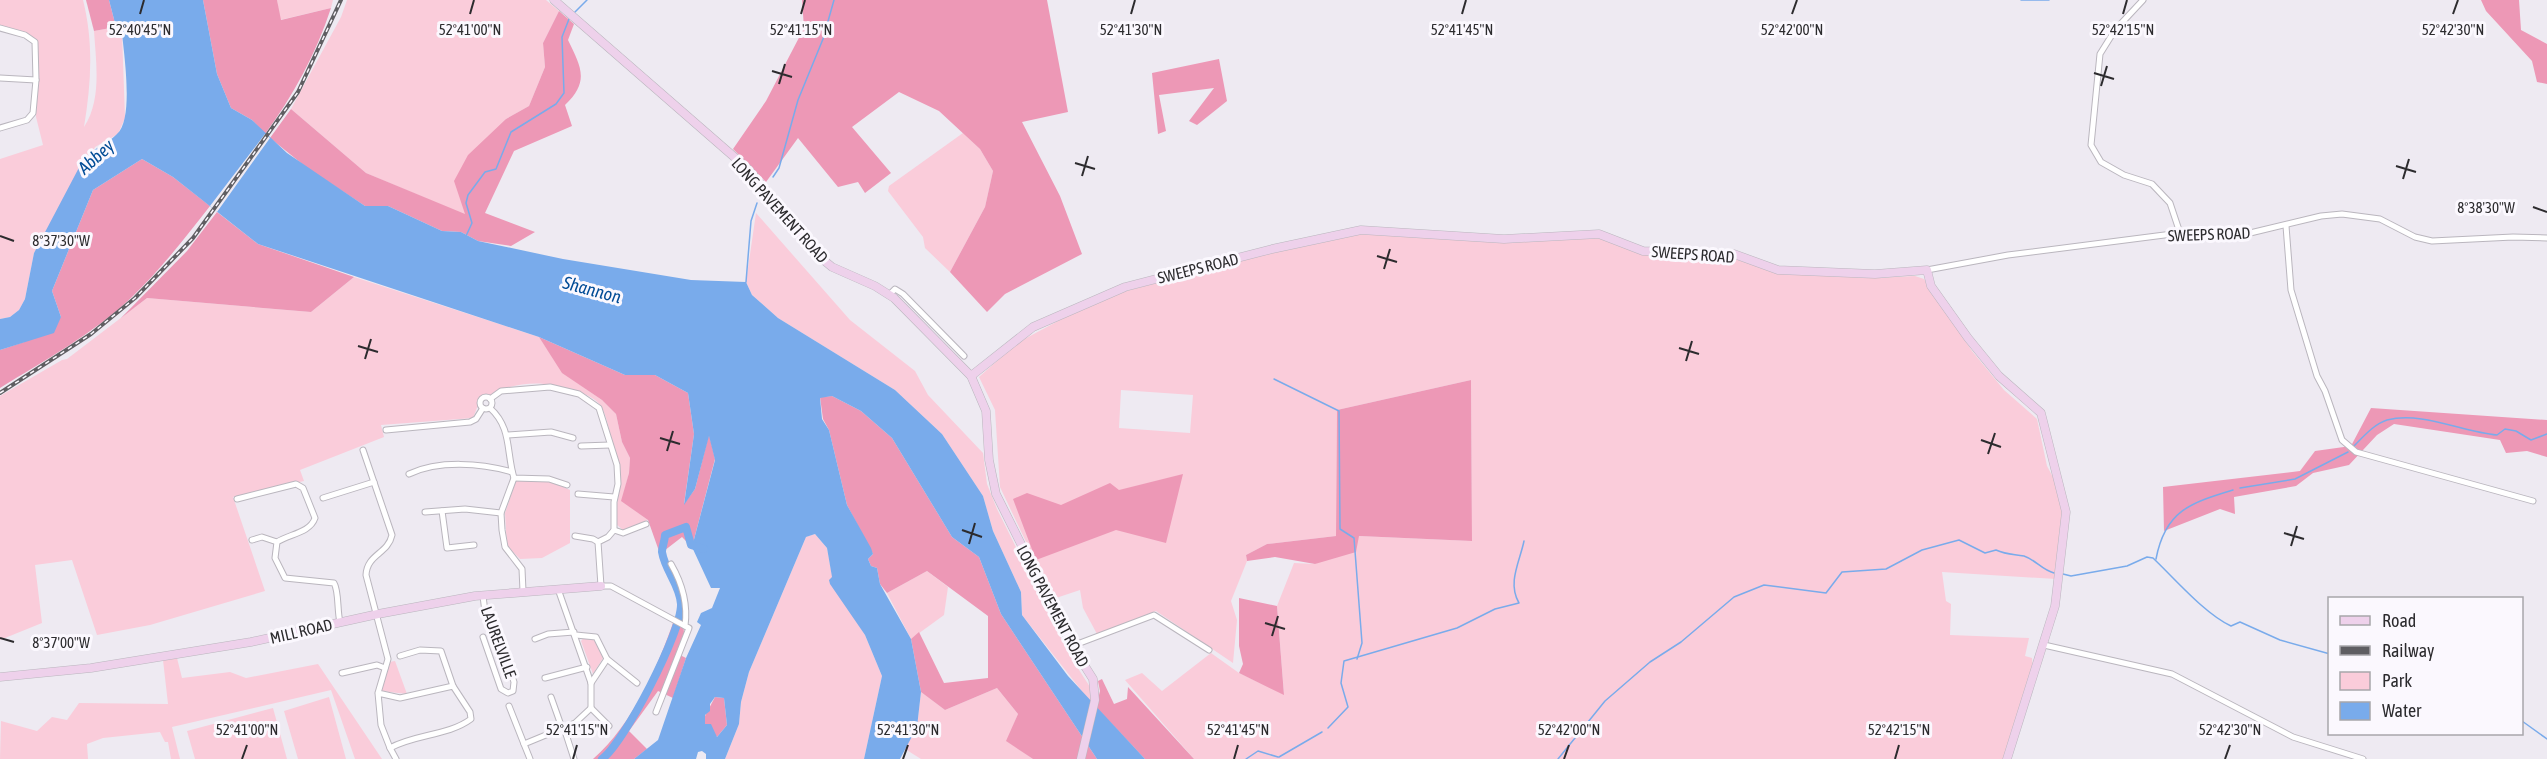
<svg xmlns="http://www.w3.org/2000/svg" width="2547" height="759" viewBox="0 0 2547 759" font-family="'Asap Condensed',sans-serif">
	<rect width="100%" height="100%" fill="#eeeaf2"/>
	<g fill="#faccda" fill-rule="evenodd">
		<path d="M0 0H83C94 44 91 84 84 127 102 100 96 62 94 31L116 27 122 33 125 118 118 134 95 147 34 253 25 299 19 310 10 317 0 319V159L43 145 36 117 38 49C33 31 16 30 0 25Z"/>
		<path d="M277 0H333L331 8 280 20Z"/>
		<path d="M347 0H546L559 11 543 43 545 67 529 106 506 119 465 215 366 173 291 109 341 17Z"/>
		<path d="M963 133 980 149 993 171 985 207 950 272 925 248 923 237 888 191 889 186Z"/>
		<path d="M756 213 850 320 915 371 928 395 983 453 987 484 997 509 1070 656 1092 690V704L1022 615 1021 592 993 531 983 496 942 434 895 390 778 318 752 295 746 282Z"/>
		<path d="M1364 233 1442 236H1598L1653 255 1725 256 1786 274 1875 278 1915 276 1924 279 1972 351 2004 390 2037 419 2047 466 2054 479 2064 519 2056 579 1942 572 1946 601 1951 604 1950 635 2029 638 2025 656 2032 658 2033 668 2005 759H1194L1125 680 1142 673 1162 691 1211 653 1239 673 1284 694 1277 606 1294 563 1315 564 1358 536 1472 541 1471 380 1337 410 1336 536 1267 544 1246 555 1247 561 1231 601 1237 620 1233 663 1156 611 1097 634 1083 608 1080 590 1053 599 1000 487 995 410 979 377 1017 343 1101 298 1245 258ZM1121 390 1193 395 1190 433 1119 428Z"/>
		<path d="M354 277 539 337 563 373 602 400 616 414 622 442 630 458 629 473 622 501 648 520 623 530 616 524C615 512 618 503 618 492 618 476 610 419 601 406 591 392 567 389 551 385 534 381 504 385 490 396L482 395 473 418 381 425 384 437 300 470 304 481 233 497 265 591 150 625 97 635 72 560 35 565 42 623 0 640V396L62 360 67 359 147 298 311 312Z"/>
		<path d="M535 479 552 482 570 490V543L542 558 520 559 507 546 505 513 516 481Z"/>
		<path d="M815 534 827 548 834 586 865 635 882 676 864 759H725L739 724 741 702 749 672 806 537Z"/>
		<path d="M927 571 948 587 944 615 911 639 887 593Z"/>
		<path d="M585 636 595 639 603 658 593 674 581 641Z"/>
		<path d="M177 658 182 678 230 672 246 678 318 664 382 759H355L331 690 172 727 180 759H171L168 742H165L160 732 103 738 87 744 88 759H0L1 721 37 731 52 717 67 720 79 703 168 704 163 660Z"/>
		<path d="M395 661 407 694 381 691 389 662Z"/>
		<path d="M997 688 1018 714 1007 741 1033 759H921L905 749 917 727 921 692 945 710Z"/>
		<path d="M329 697 346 759H298L284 711Z"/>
		<path d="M273 708 287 759H195L187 731Z"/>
	</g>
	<g fill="#ed98b6">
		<path d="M86 0H109L116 27 94 31Z"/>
		<path d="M203 0H277L281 20 331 8C316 54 293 96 265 134L252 120 231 108 217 74Z"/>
		<path d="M802 0H1047L1068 112 1022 122 1060 196 1082 254 1005 294 987 312 950 272 985 207 993 171 980 149 939 111 899 92 852 127 891 173 865 193 858 182 838 187 798 138 766 182 733 149 766 101 804 28Z"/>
		<path d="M2481 0H2519L2521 30 2547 44V84L2537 82 2532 61 2486 11Z"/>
		<path d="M559 11 574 24 568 40C581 67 590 81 565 105L572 126 514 151 485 213 535 232 511 246 478 241 461 232 442 231 388 206H365L306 167 270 138 291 109 366 173 465 214 454 181 468 155 506 119 529 106 545 67 543 43Z"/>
		<path d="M1219 59 1227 101 1197 125 1189 121 1214 88 1159 95 1166 131 1158 134 1152 73Z"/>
		<path d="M142 159 173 177 210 206C185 238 161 269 132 297 93 334 45 360 0 388V350L24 342 61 317 52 291 93 190Z"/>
		<path d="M217 212 258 244 354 277 311 312 147 298 121 318 187 251Z"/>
		<path d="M539 337 625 375H655L688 393 694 434 684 504 695 489 709 434 715 459 692 547 682 537 660 554 648 520 621 501 629 473 630 458 622 442 616 414 602 400 562 373Z"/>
		<path d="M1471 380 1472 541 1359 536 1356 552 1315 564 1275 557 1247 561 1246 555 1267 544 1336 536 1337 410Z"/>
		<path d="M832 396 861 411 892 438 952 537 979 557 1001 614 1097 759H1033L1006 741 1018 714 997 688 945 710 921 692 911 639 919 632 944 683 988 678V616L927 571 887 593 880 584 877 568 871 566 868 559 873 554 847 505 829 430 823 419 820 397Z"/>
		<path d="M2371 408 2547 420V457L2527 451 2506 453 2500 440 2394 424 2377 435 2349 465 2313 473 2296 486 2234 497 2235 514 2220 509 2164 531 2163 487 2300 471 2315 451 2351 446Z"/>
		<path d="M1183 474 1166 543 1116 530 1036 560 1013 499 1027 493 1061 505 1110 483 1119 490Z"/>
		<path d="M1239 598 1277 606 1284 695 1239 673 1243 664 1239 646Z"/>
		<path d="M675 617 683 622 684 633 676 653 686 658 673 698 658 691 629 731 647 749 634 759H593C633 724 658 667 675 617Z"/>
		<path d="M1102 679 1114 704 1127 699 1128 687 1194 759H1145L1096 707 1100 691 1098 681Z"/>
		<path d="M715 697 724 698 727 725 717 737 705 725V716Z"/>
	</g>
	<path fill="#79abeb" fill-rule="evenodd" d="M109 0H203L217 74 231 108 252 120 287 153 365 206H388L442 231 461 232 478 241 563 259 691 280 746 282 752 295 778 318 895 390 942 434 983 496 993 531 1021 592 1022 615 1068 676 1145 759H1097L1001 614 979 557 952 537 892 438 861 411 832 396 820 398 822 419 829 430 847 505 871 548 873 554 868 559 871 566 877 568 880 584 911 639 921 692 917 727 900 759H864L882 676 865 635 830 584 829 580 832 577 827 548 815 534 806 537 749 672 741 702 739 724 725 759H706V754L702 751 698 752 696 759H634L658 740 686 658 701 625 697 622 701 613 712 608 720 588H711L692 547 715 460 709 436 695 489 684 505 694 434 688 393 655 375H625L539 337 258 244 173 177 142 159 93 190 52 291 61 317 54 333 0 350V319L10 317 19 310 25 299 34 253 83 160C96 146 106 145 117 134 134 119 124 55 122 33L116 27ZM715 697 724 698 727 725 717 737 711 724H705V715L710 711V704Z"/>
	<path fill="#eeeaf2" d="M265 134 270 138 217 212 210 206Z"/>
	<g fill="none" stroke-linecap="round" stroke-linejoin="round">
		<g stroke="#79abeb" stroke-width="1.5">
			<path d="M2021 0H2049"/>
			<path d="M575 12 587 0"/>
			<path d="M773 177 779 168 798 100 823 39 834 0"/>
			<path d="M466 236 472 223 466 203 468 195 485 172 496 169 511 132 556 104 564 93 562 37 569 19"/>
			<path d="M746 282 751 221 757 203"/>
			<path d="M1274 379 1339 411 1340 529 1354 538 1362 643 1357 659"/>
			<path d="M2354 446C2363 437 2374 424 2387 420 2422 411 2462 432 2497 435L2505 429 2516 431 2531 440 2547 434"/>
			<path d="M2240 488 2295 479 2348 452"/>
			<path d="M2156 559C2165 511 2190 503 2233 490"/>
			<path d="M2063 574 2071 576 2127 566 2147 557 2153 558C2175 579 2205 614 2231 626L2240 622 2280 640 2330 654"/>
			<path d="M2522 721 2547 739"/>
			<path d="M1328 728 1348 707 1341 683 1344 661 1457 628 1495 609 1519 603C1507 583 1520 561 1524 541"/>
			<path d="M1279 757 1322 732"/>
			<path d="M1246 759 1258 751 1278 757"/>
			<path d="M1558 759 1605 701 1650 662 1681 642 1734 597 1764 585 1826 593 1842 572 1886 569 1922 550 1959 540 1985 553 1996 550C2007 555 2014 554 2024 556 2036 560 2042 570 2054 573"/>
		</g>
		<path stroke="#79abeb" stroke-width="8" d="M602 759C624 743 682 632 681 604 680 585 665 571 662 552 662 547 665 540 665 535L686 527 691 545 704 549"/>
		<defs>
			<g id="street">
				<path d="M2143 0 2115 30 2100 54 2091 145 2101 162 2124 175 2152 184 2170 203 2180 233"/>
				<path d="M0 28 25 35 35 42 36 80 33 113 27 120 0 128"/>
				<path d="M0 78 36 80"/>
				<path d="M2286 226 2291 290 2317 376 2325 391 2342 440 2356 452 2533 501"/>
				<path d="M1927 270 2008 255 2180 233 2246 234 2321 216 2342 214 2380 219 2415 237 2432 241 2513 237 2547 238"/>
				<path d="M889 295 895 289 903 294 964 356"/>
				<circle cx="486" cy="403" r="6"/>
				<path d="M490 399 501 391 550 387 579 394 599 408 617 465 618 484 614 502V530L608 537 598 542 601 586H611L685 626"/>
				<path d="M490 408C512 428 506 451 514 478L549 479 567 485"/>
				<path d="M386 430 470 422 476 419 483 408"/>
				<path d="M508 435 551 432 573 438"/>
				<path d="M581 446 610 445"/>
				<path d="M363 450 392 535C388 554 367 554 366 575L388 659 378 693 400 698 453 686 470 712 471 719C448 736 415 734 390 748L381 725 378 693"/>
				<path d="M409 474C439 460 481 463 512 472"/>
				<path d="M514 478 501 513 502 530 505 547 522 569 523 591"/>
				<path d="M578 494 614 497"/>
				<path d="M323 498 374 482"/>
				<path d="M237 499 296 484 303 488 315 518C310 533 289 534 277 542L275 558 285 578 334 583C339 591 337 611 340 622"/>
				<path d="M442 511 447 548 474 545"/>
				<path d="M425 512 465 509 501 513"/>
				<path d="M614 530 623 533 646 524"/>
				<path d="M575 536 593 539 598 542"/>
				<path d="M252 540 262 537 277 542"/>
				<path d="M576 635 596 637 607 659 591 683"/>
				<path d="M483 637 501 689 508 693 513 691 514 682 495 624 485 612 483 596"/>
				<path d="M535 639 548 634 574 632"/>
				<path d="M2044 645 2172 674 2293 737 2363 759"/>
				<path d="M1072 646 1154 615 1209 650"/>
				<path d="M400 656 420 650 441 651 453 686"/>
				<path d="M607 659 637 683"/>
				<path d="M342 673 377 665 385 668"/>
				<path d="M545 678 587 667"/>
				<path d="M551 697 562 728"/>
				<path d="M509 706 524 744"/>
				<path d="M591 708 609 726"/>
				<path d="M656 712 689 628 685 626C688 604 682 583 671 564"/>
				<path d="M564 728 574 759"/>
				<path d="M390 748 396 759"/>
				<path d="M530 759 524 744 575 723 591 708V683L558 589"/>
			</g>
			<g id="secondary">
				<path d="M554 0 748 169 776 202 815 253 832 267 875 286 894 298 971 376 986 411 989 460 996 494 1072 646 1093 679 1095 700 1081 759"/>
				<path d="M971 376 1033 327 1125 287 1272 249 1361 230 1504 239 1599 234 1643 251 1734 254 1778 270 1875 274 1927 270 1931 286 1968 338 1999 376 2041 413 2066 512 2055 606 2007 759"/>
				<path d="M0 677 91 668 251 642 378 614 475 596 601 586"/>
			</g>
		</defs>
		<use href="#street" stroke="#bab6be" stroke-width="7"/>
		<use href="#secondary" stroke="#bab6be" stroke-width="9"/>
		<use href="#street" stroke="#fff" stroke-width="5"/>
		<use href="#secondary" stroke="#eed1eb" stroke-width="8"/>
		<defs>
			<path id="rail" d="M0 393 91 334 135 298 193 238 298 92 341 0"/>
		</defs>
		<use href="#rail" stroke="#5f5e62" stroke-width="4"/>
		<use href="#rail" stroke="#fbf8fe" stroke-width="1.5" stroke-dasharray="4.5" stroke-linecap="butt"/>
	</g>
	<path fill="none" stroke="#2c2b2e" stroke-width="2" d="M140 14 144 0M470 14 474 0M801 14 805 0M1131 14 1135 0M1462 14 1466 0M1792 14 1797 0M2123 14 2127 0M2453 14 2458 0M772 71 792 77M2094 73 2114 79M779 84 785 64M2101 86 2107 66M1075 163 1095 169M2396 166 2416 172M1082 176 1088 156M2403 179 2409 159M2533 207 2547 212M0 236 14 241M1377 256 1397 262M1384 269 1390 249M358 346 378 352M1679 348 1699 354M365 359 371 339M1686 361 1692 341M660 438 680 444M1981 440 2001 447M667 451 673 431M1988 454 1995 433M962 530 982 537M2284 533 2304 539M969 544 975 523M2291 546 2297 526M1265 623 1285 629M1272 636 1278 616M0 638 14 642M242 759 247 745M573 759 577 745M903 759 908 745M1234 759 1238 745M1564 759 1569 745M1895 759 1899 745M2225 759 2230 745"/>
	<g text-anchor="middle" stroke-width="6" stroke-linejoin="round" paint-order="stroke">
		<g font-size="16" fill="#2c2b2e" stroke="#fbf8fe">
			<text transform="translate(780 210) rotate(48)" y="6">LONG PAVEMENT ROAD</text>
			<text transform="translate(2209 234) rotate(-2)" y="6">SWEEPS ROAD</text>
			<text transform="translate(1693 254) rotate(4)" y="6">SWEEPS ROAD</text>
			<text transform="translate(1198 268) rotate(-14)" y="6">SWEEPS ROAD</text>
			<text transform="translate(1053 606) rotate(62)" y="6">LONG PAVEMENT ROAD</text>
			<text transform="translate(301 631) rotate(-13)" y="6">MILL ROAD</text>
			<text transform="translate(499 642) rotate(70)" y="6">LAURELVILLE</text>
		</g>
		<g font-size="18" font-style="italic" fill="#024c96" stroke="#fbf8fe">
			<text transform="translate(96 157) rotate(-42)" y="6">Abbey</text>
			<text transform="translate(592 290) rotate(15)" y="6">Shannon</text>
		</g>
	</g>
	<g font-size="15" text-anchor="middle" fill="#2c2b2e" stroke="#fbf8fe" stroke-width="6" stroke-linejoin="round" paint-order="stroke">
		<text x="140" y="35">52°40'45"N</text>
		<text x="470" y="35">52°41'00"N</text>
		<text x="801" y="35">52°41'15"N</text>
		<text x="1131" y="35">52°41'30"N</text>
		<text x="1462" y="35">52°41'45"N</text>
		<text x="1792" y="35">52°42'00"N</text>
		<text x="2123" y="35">52°42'15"N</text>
		<text x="2453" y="35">52°42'30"N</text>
		<text x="2486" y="213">8°38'30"W</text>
		<text x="61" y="246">8°37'30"W</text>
		<text x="61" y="648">8°37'00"W</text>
		<text x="247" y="735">52°41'00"N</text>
		<text x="577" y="735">52°41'15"N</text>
		<text x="908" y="735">52°41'30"N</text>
		<text x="1238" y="735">52°41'45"N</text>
		<text x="1569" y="735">52°42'00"N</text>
		<text x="1899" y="735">52°42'15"N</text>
		<text x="2230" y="735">52°42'30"N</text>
	</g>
	<rect x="2328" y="597" width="195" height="138" fill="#fbf8fe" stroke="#a8a6ab" stroke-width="1.5"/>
	<rect x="2340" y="616" width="30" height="9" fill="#eed1eb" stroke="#a8a6ab" stroke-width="1.5"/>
	<text x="2382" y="627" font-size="18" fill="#2c2b2e">Road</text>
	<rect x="2340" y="646" width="30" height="9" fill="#5f5e62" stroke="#a8a6ab" stroke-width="1.5"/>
	<text x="2382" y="657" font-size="18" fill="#2c2b2e">Railway</text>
	<rect x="2340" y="672" width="30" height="18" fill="#faccda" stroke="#a8a6ab" stroke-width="1.5"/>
	<text x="2382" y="687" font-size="18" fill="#2c2b2e">Park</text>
	<rect x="2340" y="702" width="30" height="18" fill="#79abeb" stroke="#a8a6ab" stroke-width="1.5"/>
	<text x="2382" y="717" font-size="18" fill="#2c2b2e">Water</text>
</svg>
